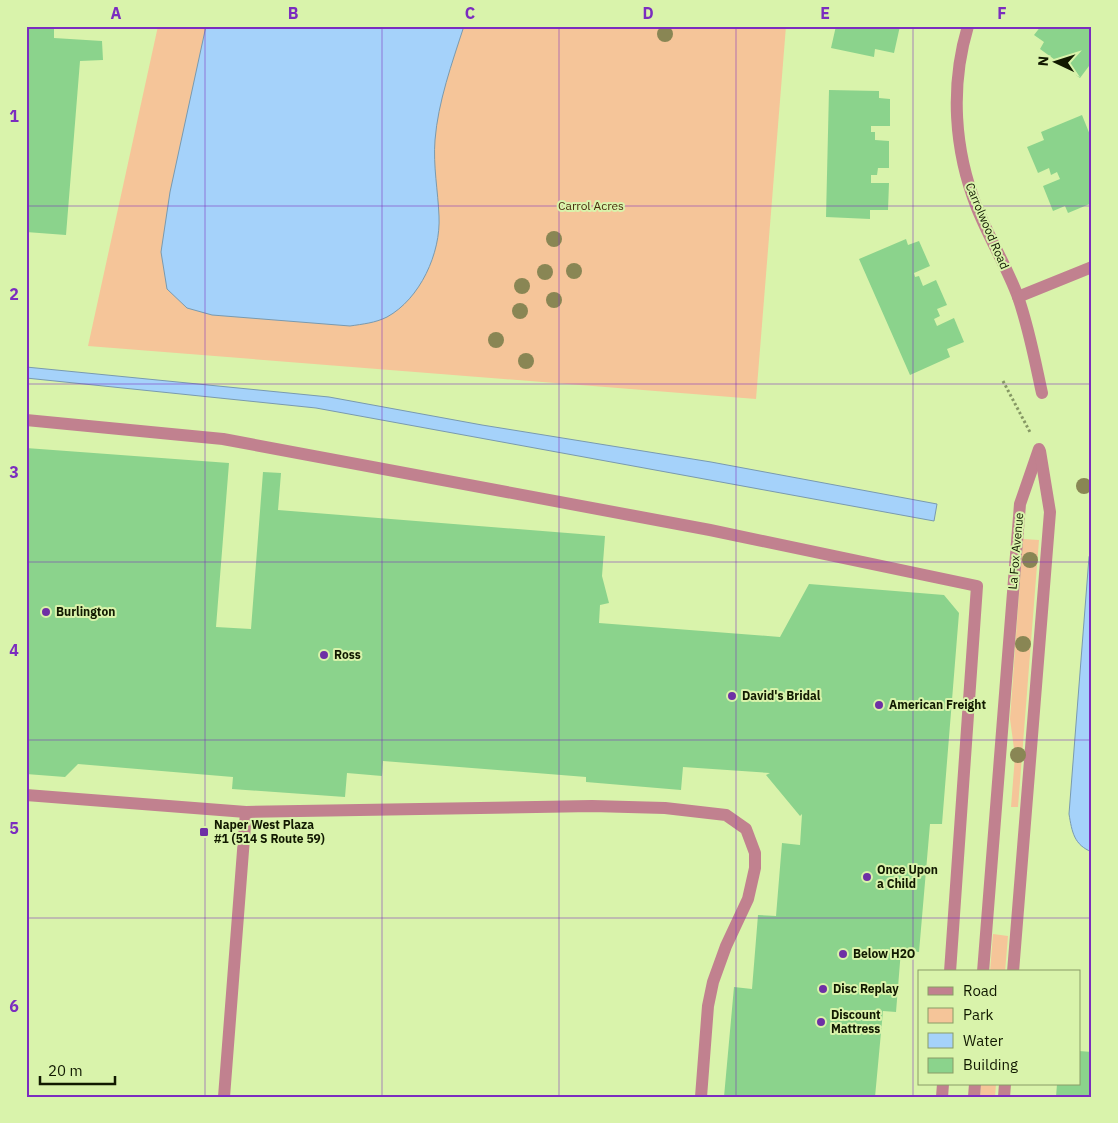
<svg xmlns="http://www.w3.org/2000/svg" width="1118" height="1123" viewBox="0 0 1118 1123" font-family="'IBM Plex Sans',sans-serif">
	<rect width="100%" height="100%" fill="#d9f3ab"/>
	<g fill="#f5c599">
		<path d="M158 26H786L756 399 88 346Z"/>
		<path d="M1023 539 1039 540 1018 807H1011L1015 756 1010 719Z"/>
		<path d="M993 934 1008 936 1005 972H990Z"/>
		<path d="M981 1084H996L995 1097H980Z"/>
	</g>
	<g fill="#a5d2fa" stroke="#799aaf">
		<path d="M206 26H464C452 63 438 102 435 140 433 166 438 191 439 216 441 253 420 299 387 317 375 323 363 324 350 326L212 315 187 308 167 289 161 252 170 192Z"/>
		<path d="M26 367 329 397 482 425 711 462 937 504 934 521 316 408 26 378Z"/>
		<path d="M1092 548V852C1074 845 1072 832 1069 814L1089 557Z"/>
	</g>
	<g fill="#8bd38c">
		<path d="M26 26H54V38L102 41 103 60 80 61 66 235 26 232Z"/>
		<path d="M836 26H900L894 53 875 49 874 57 831 48Z"/>
		<path d="M1041 26H1092V62L1080 78 1040 49 1044 42 1034 35Z"/>
		<path d="M829 90 879 91V98L890 99V126H871V132H875V140L889 141V168H878L877 175H871V183H889L888 210H870V219L826 217Z"/>
		<path d="M1082 115 1092 140V203L1068 213 1065 206 1053 211 1043 186 1060 179 1057 172 1051 175 1049 168 1038 173 1027 147 1044 140 1041 132Z"/>
		<path d="M906 239 908 245 919 241 930 266 914 273 915 277 919 276 923 286 936 280 947 305 937 309 940 316 934 319 937 326 954 318 964 342 947 349 950 357 910 375 859 259Z"/>
		<path d="M26 448 229 463 216 627 251 629 263 472 281 473 278 510 605 536 602 576 609 603 600 605 599 623 780 637 809 584 944 595 959 613 942 824H930L919 952 901 950 896 1012 883 1011 875 1097H724L734 987 752 989 758 915 776 916 782 843 800 845 802 814 800 816 766 775 770 773 683 767 681 790 586 782V777L383 761 382 776 347 773 345 797 232 789 233 777 78 764 65 777 26 774Z"/>
		<path d="M1079 1051 1092 1052V1097H1056L1057 1084H1079Z"/>
	</g>
	<g fill="none" stroke-linecap="round" stroke-linejoin="round">
		<path stroke="#869864" stroke-width="3" stroke-dasharray="2.5 2.5" stroke-linecap="butt" d="M1003 381 1031 434"/>
		<g stroke="#c1818f" stroke-width="12">
			<path d="M26 420 223 439 710 530 977 586 950 972"/>
			<path d="M26 795 246 812 592 806 665 808 726 815 746 829 755 853V868L748 899 726 946 713 982 708 1006 701 1097"/>
			<path d="M224 1097 246 812"/>
			<path d="M942 1097 943 1084"/>
		</g>
		<g stroke="#c1818f" stroke-width="12">
			<path d="M968 26C950 86 954 150 977 208 989 238 1007 267 1018 297 1029 328 1035 361 1042 393"/>
			<path d="M1018 297 1092 267"/>
			<path d="M983 972 1020 504 1039 449"/>
			<path d="M1013 972 1050 512 1040 451"/>
			<path d="M974 1097 975 1084"/>
			<path d="M1004 1097 1005 1084"/>
		</g>
	</g>
	<g fill="#898654">
		<circle cx="665" cy="34" r="8"/>
		<circle cx="554" cy="239" r="8"/>
		<circle cx="574" cy="271" r="8"/>
		<circle cx="545" cy="272" r="8"/>
		<circle cx="522" cy="286" r="8"/>
		<circle cx="554" cy="300" r="8"/>
		<circle cx="520" cy="311" r="8"/>
		<circle cx="496" cy="340" r="8"/>
		<circle cx="526" cy="361" r="8"/>
		<circle cx="1084" cy="486" r="8"/>
		<circle cx="1030" cy="560" r="8"/>
		<circle cx="1023" cy="644" r="8"/>
		<circle cx="1018" cy="755" r="8"/>
	</g>
	<path fill="none" stroke="#7b2cbf" stroke-width="1" stroke-opacity="0.55" d="M205 26V1097M382 26V1097M559 26V1097M736 26V1097M913 26V1097M26 206H1092M26 384H1092M26 562H1092M26 740H1092M26 918H1092"/>
	<g fill="#6e30a5" stroke="#d9f3ab" stroke-width="2">
		<circle cx="46" cy="612" r="5"/>
		<circle cx="324" cy="655" r="5"/>
		<circle cx="732" cy="696" r="5"/>
		<circle cx="879" cy="705" r="5"/>
		<rect x="199" y="827" width="10" height="10" rx="2.5"/>
		<circle cx="867" cy="877" r="5"/>
		<circle cx="843" cy="954" r="5"/>
		<circle cx="823" cy="989" r="5"/>
		<circle cx="821" cy="1022" r="5"/>
	</g>
	<g text-anchor="middle" stroke-width="4" stroke-linejoin="round" paint-order="stroke">
		<g font-size="12" fill="#482c0d" stroke="#d9f3ab">
			<text x="591" y="210">Carrol Acres</text>
		</g>
		<g font-size="12" fill="#111900" stroke="#d9f3ab">
			<text transform="translate(987 226) rotate(67)" y="4">Carrolwood Road</text>
			<text transform="translate(1016 551) rotate(-85)" y="4">La Fox Avenue</text>
		</g>
		<g font-size="12" font-weight="bold" fill="#111900" stroke="#d9f3ab" text-anchor="start">
			<text x="56" y="616">Burlington</text>
			<text x="334" y="659">Ross</text>
			<text x="742" y="700">David's Bridal</text>
			<text x="889" y="709">American Freight</text>
			<text x="214" y="829">Naper West Plaza<tspan x="214" dy="14">#1 (514 S Route 59)</tspan></text>
			<text x="877" y="874">Once Upon<tspan x="877" dy="14">a Child</tspan></text>
			<text x="853" y="958">Below H2O</text>
			<text x="833" y="993">Disc Replay</text>
			<text x="831" y="1019">Discount<tspan x="831" dy="14">Mattress</tspan></text>
		</g>
	</g>
	<rect width="1118" height="1123" fill="none" stroke="#d9f3ab" stroke-width="55"/>
	<rect x="918" y="970" width="162" height="115" fill="#d9f3ab" stroke="#899c67"/>
	<rect x="928" y="987" width="25" height="8" fill="#c1818f" stroke="#899c67"/>
	<text x="963" y="996" font-size="15" fill="#111900">Road</text>
	<rect x="928" y="1008" width="25" height="15" fill="#f5c599" stroke="#899c67"/>
	<text x="963" y="1020" font-size="15" fill="#111900">Park</text>
	<rect x="928" y="1033" width="25" height="15" fill="#a5d2fa" stroke="#899c67"/>
	<text x="963" y="1046" font-size="15" fill="#111900">Water</text>
	<rect x="928" y="1058" width="25" height="15" fill="#8bd38c" stroke="#899c67"/>
	<text x="963" y="1070" font-size="15" fill="#111900">Building</text>
	<g transform="translate(1056 62) rotate(274)" stroke="#d9f3ab" stroke-width="4" paint-order="stroke">
	<path d="M0-4L9 19L0 12L-9 19Z" fill="#111900"/>
	<text y="-8" font-size="14" font-weight="bold" text-anchor="middle" fill="#111900">N</text>
	</g>
	<path d="M40 1076v8h75v-8" fill="none" stroke="#111900" stroke-width="2.5"/>
	<text x="48" y="1076" font-size="15" fill="#111900" stroke="#d9f3ab" stroke-width="4" paint-order="stroke">20 m</text>
	<rect x="28" y="28" width="1062" height="1068" fill="none" stroke="#7b2cbf" stroke-width="2"/>
	<g font-size="16" text-anchor="middle" font-weight="bold" fill="#7b2cbf">
		<text x="116" y="19">A</text>
		<text x="293" y="19">B</text>
		<text x="470" y="19">C</text>
		<text x="648" y="19">D</text>
		<text x="825" y="19">E</text>
		<text x="1002" y="19">F</text>
		<text x="14" y="122">1</text>
		<text x="14" y="300">2</text>
		<text x="14" y="478">3</text>
		<text x="14" y="656">4</text>
		<text x="14" y="834">5</text>
		<text x="14" y="1012">6</text>
	</g>
</svg>
